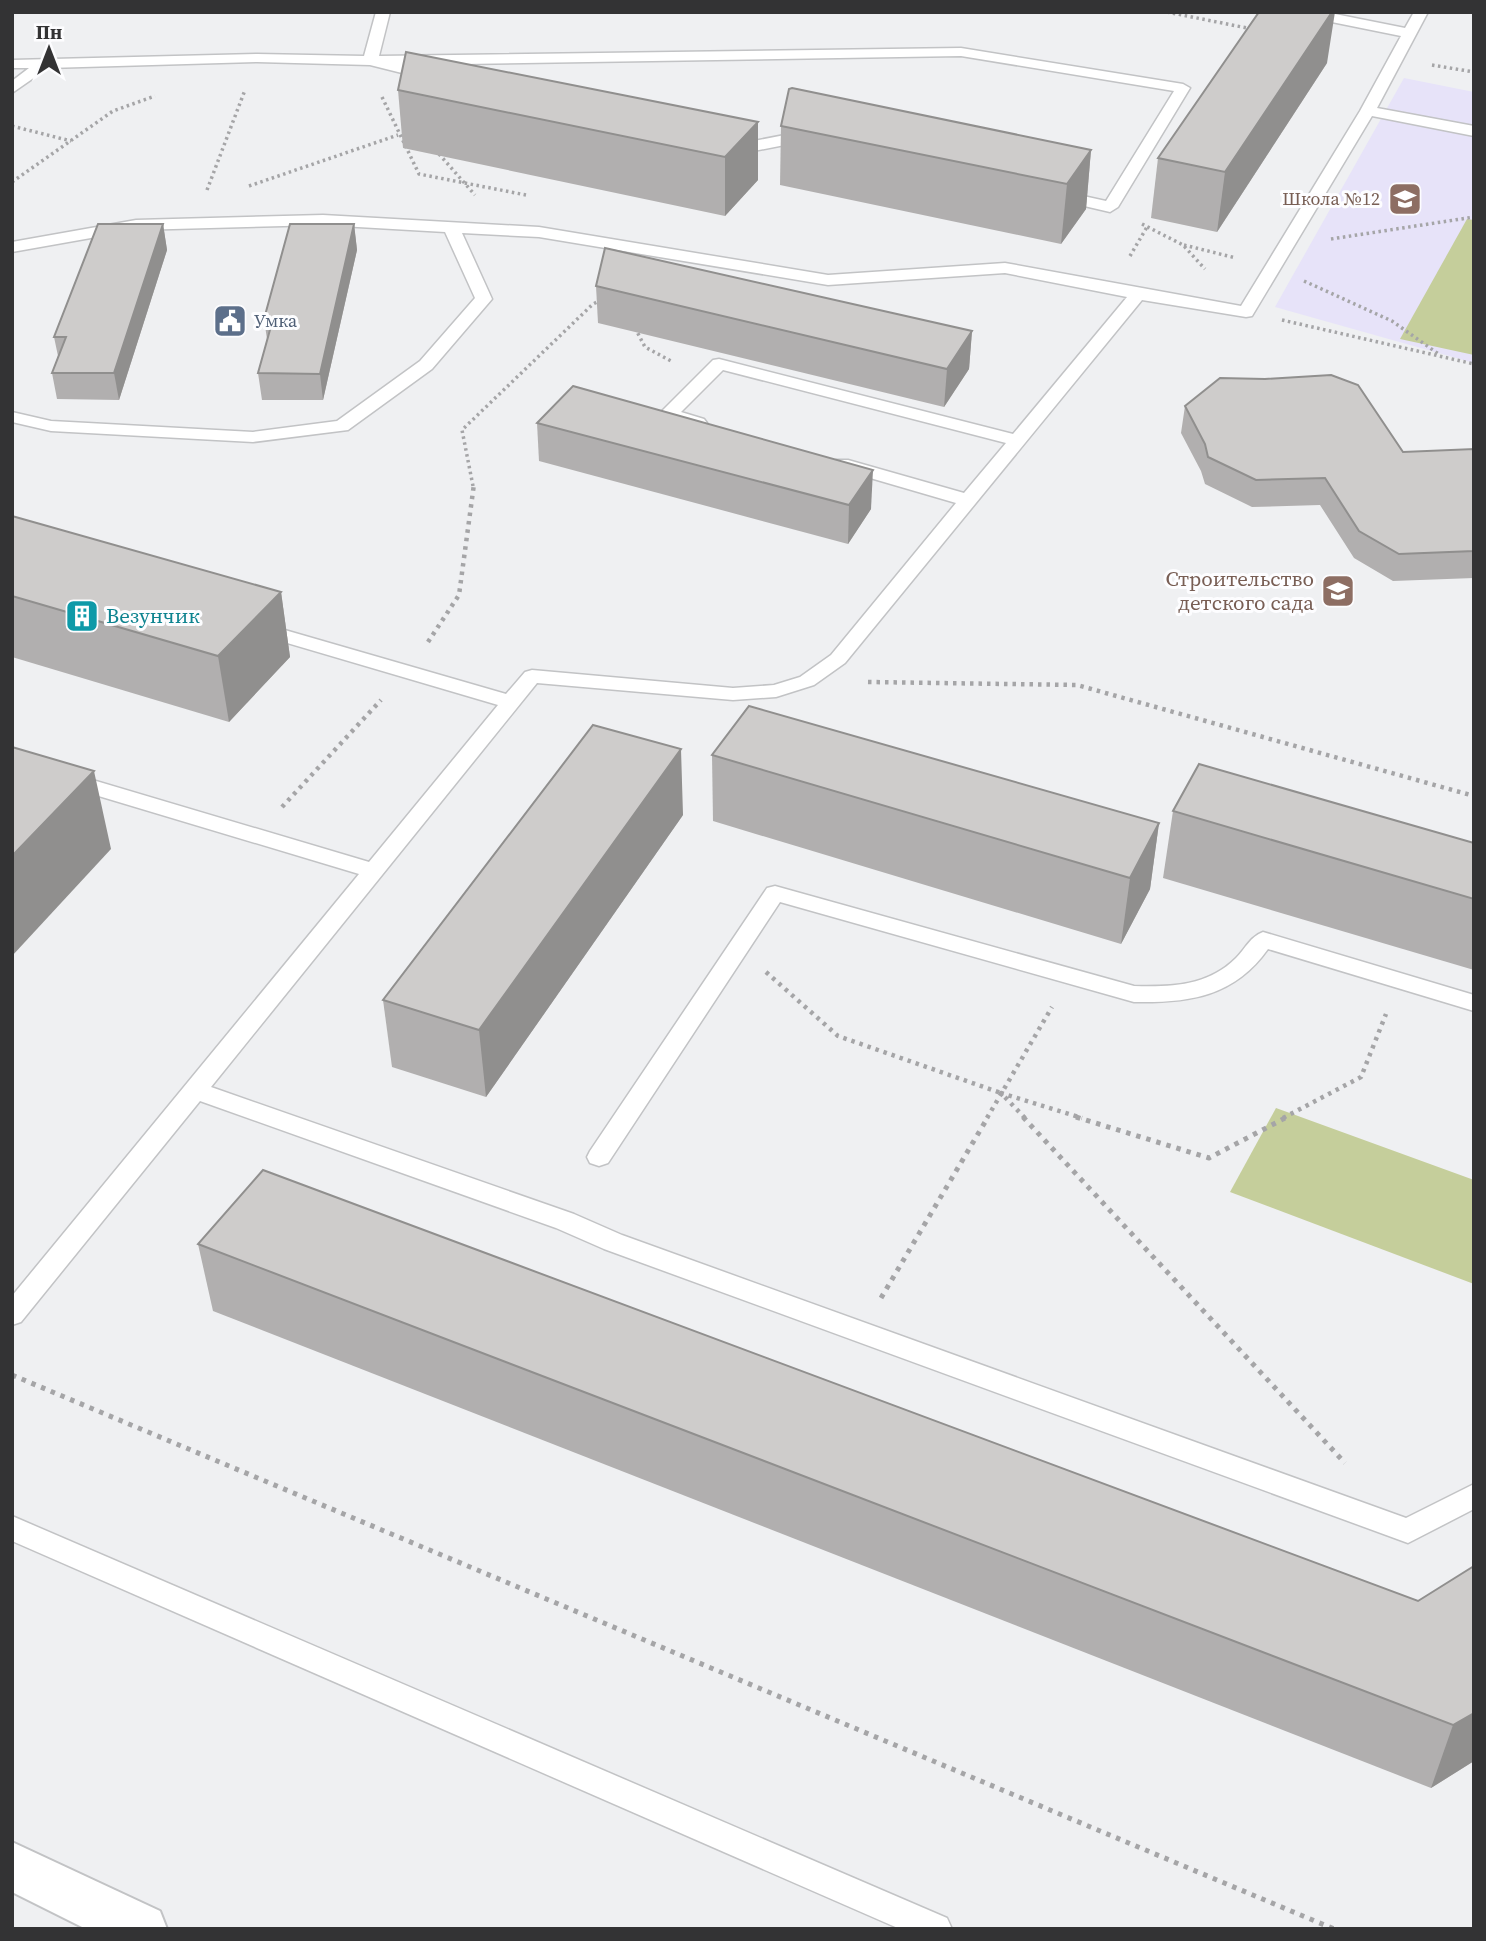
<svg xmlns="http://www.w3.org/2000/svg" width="1486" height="1941" viewBox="0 0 1486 1941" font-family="'Source Serif 4',serif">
	<rect width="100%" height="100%" fill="#eff0f2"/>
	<path fill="#e7e3f9" d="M1404 78 1474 92V363L1275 307Z"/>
	<g fill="#c5ce9b">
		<path d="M1467 219 1474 220V355L1400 339Z"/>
		<path d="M1276 1108 1474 1180V1284L1230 1192Z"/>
	</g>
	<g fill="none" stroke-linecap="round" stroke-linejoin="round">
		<defs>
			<g id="service">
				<path d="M376 12H390L379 56 961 48 1183 84 1190 88 1118 207 1110 212 1050 198 1048 195 1056 190 1106 201 1174 91 961 56 403 65 435 73 437 76 430 80 370 65 257 62 48 68 12 93V81L29 68H12V60L257 54 364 56Z"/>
				<path d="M1295 12H1325L1405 28 1414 12H1428L1377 108 1474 126V136L1372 116 1252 316 1246 317 1142 300 845 663 814 685 776 697 733 700 537 683 211 1087 574 1214 622 1235 1406 1518 1474 1484V1509L1408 1543 604 1249 556 1228 200 1101 21 1322 12 1325V1296L359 874 12 770V756L369 862 498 705 250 632 247 628 250 624H264L506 694 525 672 532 670 733 688 774 685 800 677 831 655 956 503 836 468 833 464 836 460H848L964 493 1006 443 723 370 681 412 704 419 707 423 704 427 698 428 663 418 660 414 663 410 713 360 719 359 1013 434 1127 297 1005 273 828 285 539 237 462 233 492 299 432 369 348 430 253 442 51 431 12 422V412L51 421 253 432 337 421 420 361 475 298 445 232 323 225 136 230 12 252V242L136 220 323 215 539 227 828 275 1005 263 1241 306 1360 111 1401 36 1302 16Z"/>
				<path d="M800 132 816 137 819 140 811 145 800 142 728 156 720 151 728 146Z"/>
				<path d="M775 886 1134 986C1172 987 1208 986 1236 958 1245 949 1251 936 1263 932L1474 995V1011L1268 949C1234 997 1189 1003 1134 1002L780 902 608 1163 599 1166 590 1163 587 1157 590 1151 767 888Z"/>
				<path d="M12 1516 947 1918 952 1929H900L12 1541Z"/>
			</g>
			<path id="secondary" d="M12 1842 160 1911 167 1929H86L12 1892Z"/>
		</defs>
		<use href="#service" stroke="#c2c3c5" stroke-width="3"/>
		<use href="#secondary" stroke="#c2c3c5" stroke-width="4"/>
		<g stroke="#a5a5a7" stroke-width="3.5" stroke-dasharray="2.5 3.5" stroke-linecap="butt">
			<path d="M1167 12 1252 29"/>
			<path d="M1432 65 1474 72"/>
			<path d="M382 97 419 174 526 195"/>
			<path d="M12 126 71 141"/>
			<path d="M439 154 475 195"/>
			<path d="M12 182 113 111 155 96"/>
			<path d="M249 186 398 135"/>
			<path d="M207 190 245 90"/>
			<path d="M1142 224 1183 245 1205 269"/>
			<path d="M1331 239 1474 217"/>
			<path d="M1184 245 1236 258"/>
			<path d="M1130 256 1147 227"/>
			<path d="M1304 281 1392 321 1440 355"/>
			<path d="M1282 320 1474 364"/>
			<path d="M635 328 645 347 671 361"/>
			<path d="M473 486 462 430 593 304 601 300"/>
		</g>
		<g stroke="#a5a5a7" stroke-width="4.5" stroke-dasharray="3.5 5" stroke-linecap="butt">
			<path d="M428 642 459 595 474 484"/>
			<path d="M868 682 1077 685 1474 796"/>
			<path d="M282 807 381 700"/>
			<path d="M766 972 838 1036 1001 1093"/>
			<path d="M987 1118 1052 1007"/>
			<path d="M1025 1118 1001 1093 1082 1118"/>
			<path d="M1283 1118 1361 1077 1386 1014"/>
		</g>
		<g stroke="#a5a5a7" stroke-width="5" stroke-dasharray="4.5 6" stroke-linecap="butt">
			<path d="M1023 1117 1345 1463"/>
			<path d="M1076 1117 1209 1158 1287 1117"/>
			<path d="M881 1298 988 1117"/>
			<path d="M12 1375 1334 1929"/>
		</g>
		<use href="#service" fill="#fff" fill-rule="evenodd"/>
		<use href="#secondary" fill="#fff" fill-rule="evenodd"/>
	</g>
	<g fill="#b1afaf">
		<path d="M1327 63 1217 232 1151 218 1158 158Z"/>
		<path d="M398 90 758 122V180L725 216 403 148Z"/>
		<path d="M781 126 1091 150 1086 209 1061 244 780 185Z"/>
		<path d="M163 224 167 250 119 400 57 399 52 373 58 356 54 337Z"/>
		<path d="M354 224 357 250 323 400H262L258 373 267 339 264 319Z"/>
		<path d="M596 286 972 331 969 369 944 407 598 323Z"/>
		<path d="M1185 406 1403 452 1474 449V578L1393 581 1354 558 1320 505 1252 507 1205 484 1201 471 1181 433Z"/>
		<path d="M537 423 871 509 848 544 539 461Z"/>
		<path d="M12 516 281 592 290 657 229 722 12 657Z"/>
		<path d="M712 755 1159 823 1150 889 1121 944 713 821Z"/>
		<path d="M1173 811 1474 843V970L1163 878Z"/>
		<path d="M683 815 486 1097 392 1067 383 1000Z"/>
		<path d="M198 1244 1418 1601 1474 1761 1431 1788 213 1311Z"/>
	</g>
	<g fill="#908f8e">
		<path d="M1332 12H1335L1327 63 1217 232 1225 172Z"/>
		<path d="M758 122V180L725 216V157Z"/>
		<path d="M1091 150 1086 209 1061 244 1067 184Z"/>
		<path d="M163 224 167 250 119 400 114 373Z"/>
		<path d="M354 224 357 250 323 400 320 374Z"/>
		<path d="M972 331 969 369 944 407 947 369Z"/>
		<path d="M873 470 871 509 848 544 849 505Z"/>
		<path d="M281 592 290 657 229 722 218 656Z"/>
		<path d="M681 749 683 815 486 1097 479 1030Z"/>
		<path d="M94 771 111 849 12 956V856Z"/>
		<path d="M1159 823 1150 889 1121 944 1130 878Z"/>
		<path d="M1474 1713V1761L1431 1788 1453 1725Z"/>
	</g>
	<g fill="#cecccb" stroke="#908f8e" stroke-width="2">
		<path d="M1259 12H1332L1225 172 1158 158Z"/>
		<path d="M406 52 758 122 725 157 398 90Z"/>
		<path d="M792 88 1091 150 1067 184 781 126 789 89Z"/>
		<path d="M98 224H163L114 373H52L66 337H54Z"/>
		<path d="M290 224H354L320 374 258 373 273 319H264Z"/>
		<path d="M605 248 972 331 947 369 596 286Z"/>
		<path d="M1331 375 1358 385 1403 452 1474 449V551L1399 554 1359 531 1325 478 1256 480 1208 457 1205 444 1185 406 1220 378 1265 379Z"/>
		<path d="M573 386 873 470 849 505 537 423Z"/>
		<path d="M12 516 281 592 218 656 12 596Z"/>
		<path d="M749 706 1159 823 1130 878 712 755Z"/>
		<path d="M593 725 681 749 479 1030 383 1000Z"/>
		<path d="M12 747 94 771 12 856Z"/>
		<path d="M1199 764 1474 843V899L1173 811Z"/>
		<path d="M263 1170 1418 1601 1474 1566V1713L1453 1725 198 1244Z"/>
	</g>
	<defs>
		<symbol id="school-square" viewBox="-11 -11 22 22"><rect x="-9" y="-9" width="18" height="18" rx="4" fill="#8d6e63" stroke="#fdfdff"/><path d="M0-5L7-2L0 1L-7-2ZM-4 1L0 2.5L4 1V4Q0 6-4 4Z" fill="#fff"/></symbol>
		<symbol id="civic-square" viewBox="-11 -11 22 22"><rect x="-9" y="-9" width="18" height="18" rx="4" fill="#5c6f8a" stroke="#fdfdff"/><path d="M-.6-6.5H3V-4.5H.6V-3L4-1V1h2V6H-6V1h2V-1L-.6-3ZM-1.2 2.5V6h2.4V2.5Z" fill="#fff"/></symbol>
		<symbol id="building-square" viewBox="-11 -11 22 22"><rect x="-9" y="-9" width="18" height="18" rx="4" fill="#0f9aa8" stroke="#fdfdff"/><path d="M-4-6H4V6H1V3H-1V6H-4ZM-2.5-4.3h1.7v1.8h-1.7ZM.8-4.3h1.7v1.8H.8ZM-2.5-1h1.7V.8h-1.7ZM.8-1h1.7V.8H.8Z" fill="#fff"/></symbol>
	</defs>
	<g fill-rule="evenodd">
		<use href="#school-square" x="1386" y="180" width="38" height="38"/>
		<use href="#civic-square" x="211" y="302" width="38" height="38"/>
		<use href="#school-square" x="1319" y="572" width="38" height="38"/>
		<use href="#building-square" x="63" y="597" width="38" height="38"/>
	</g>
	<g text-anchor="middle" stroke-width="6" stroke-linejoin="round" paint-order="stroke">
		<g font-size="18" fill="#785e54" stroke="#fdfdff" text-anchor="end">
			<text x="1380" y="205">Школа №12</text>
		</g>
		<g font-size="18" fill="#4e5e75" stroke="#fdfdff" text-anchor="start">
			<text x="254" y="327">Умка</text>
		</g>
		<g font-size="21" fill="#785e54" stroke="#fdfdff" text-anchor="end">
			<text x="1314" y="586">Строительство<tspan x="1314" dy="24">детского сада</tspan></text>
		</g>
		<g font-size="21" fill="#0d838f" stroke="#fdfdff" text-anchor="start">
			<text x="106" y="623">Везунчик</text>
		</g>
	</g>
	<rect width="1486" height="1941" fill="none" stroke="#333334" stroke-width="28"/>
	<g transform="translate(49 49)" stroke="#fdfdff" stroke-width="5" paint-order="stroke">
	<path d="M0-5L12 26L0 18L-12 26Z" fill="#333334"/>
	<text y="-10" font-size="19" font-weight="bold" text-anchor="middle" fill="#333334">Пн</text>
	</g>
</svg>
